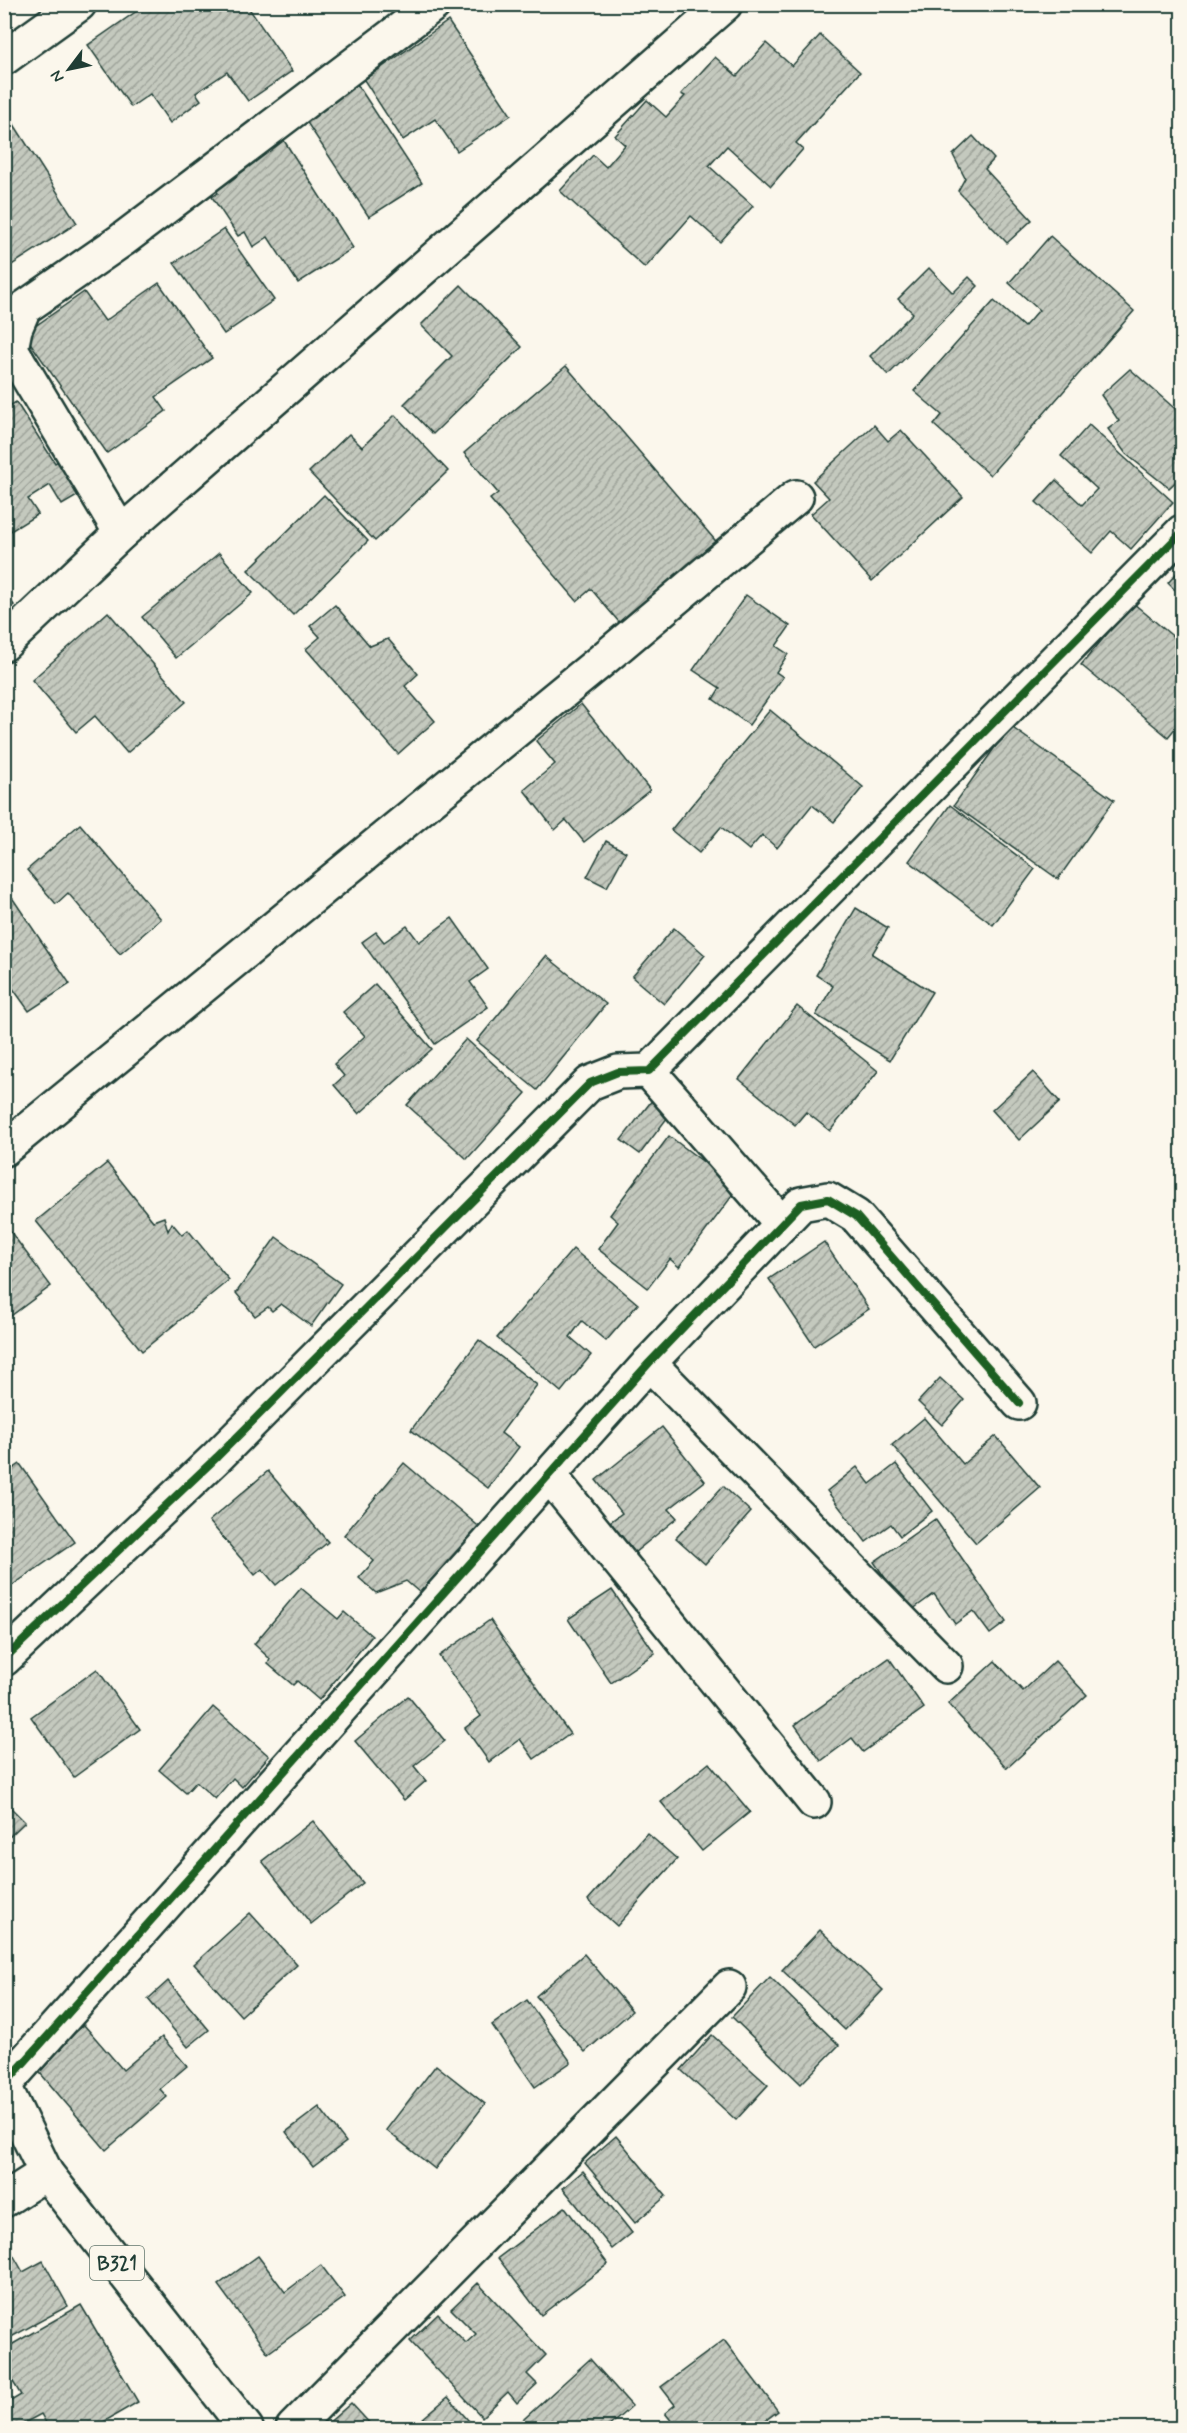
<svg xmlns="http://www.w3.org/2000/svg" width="1187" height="2433" viewBox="0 0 1187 2433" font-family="Mynerve,sans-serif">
	<defs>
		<pattern id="building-hatch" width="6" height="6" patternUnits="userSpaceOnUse" patternTransform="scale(1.5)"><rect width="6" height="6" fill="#c4c9be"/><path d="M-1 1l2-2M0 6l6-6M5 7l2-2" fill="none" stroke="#9fa49b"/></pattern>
	</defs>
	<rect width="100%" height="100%" fill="#fbf7ec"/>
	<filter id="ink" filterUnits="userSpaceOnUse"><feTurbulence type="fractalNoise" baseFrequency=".0167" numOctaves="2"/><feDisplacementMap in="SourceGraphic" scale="12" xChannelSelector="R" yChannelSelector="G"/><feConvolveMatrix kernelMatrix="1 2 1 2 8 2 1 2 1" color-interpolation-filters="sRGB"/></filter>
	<g filter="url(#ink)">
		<g fill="url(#building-hatch)" stroke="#1f3d34" stroke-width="1.5">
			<path d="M147 4H246L292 71 248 101 227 72 196 93 201 100 170 123 150 94 131 107 88 45Z"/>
			<path d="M448 21 511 115 457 151 435 119 403 140 364 80Z"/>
			<path d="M820 35 860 72 796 143 803 149 771 186 727 146 709 166 753 206 720 242 691 216 645 268 560 191 593 155 606 167 625 145 615 136 647 100 666 117 685 96 681 94 715 57 737 76 766 43 792 66Z"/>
			<path d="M357 84 422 183 369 217 304 118Z"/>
			<path d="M8 115 77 223 4 270V117Z"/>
			<path d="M973 136 994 159 985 169 1032 220 1007 243 958 191 965 178 953 155Z"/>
			<path d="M283 139 353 248 298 283 268 237 253 247 245 232 238 236 212 197 218 193 212 184Z"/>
			<path d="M224 229 274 300 224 334 174 263Z"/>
			<path d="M1050 236 1134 311 990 475 934 425 942 415 914 391 994 301 1024 327 1039 310 1009 283Z"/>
			<path d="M929 268 953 293 969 277 978 286 888 375 870 356 913 313 898 299Z"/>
			<path d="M159 283 212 358 156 397 166 411 107 453 24 334 84 292 105 321Z"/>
			<path d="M461 285 522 347 433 434 404 404 452 356 421 325Z"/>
			<path d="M566 366 720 546 624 628 591 589 577 601 490 499 498 493 464 453Z"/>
			<path d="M1130 369 1182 415V476L1169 488 1126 454 1108 429 1119 421 1101 395Z"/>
			<path d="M16 402 55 463 63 458 84 492 62 505 50 485 28 499 38 514 9 532 4 526V409Z"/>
			<path d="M395 415 448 471 375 541 309 472 349 434 362 447Z"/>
			<path d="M874 425 888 441 901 430 963 497 872 581 811 514 829 498 813 481Z"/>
			<path d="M1089 425 1173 502 1131 549 1111 531 1092 553 1036 502 1056 480 1082 505 1097 489 1061 456Z"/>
			<path d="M324 495 368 541 293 615 248 570Z"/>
			<path d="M219 553 253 593 176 658 142 617Z"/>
			<path d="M1182 567V597L1168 583Z"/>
			<path d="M4 591 14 605 4 611Z"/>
			<path d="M746 595 790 626 776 646 788 654 776 672 783 677 749 725 713 699 720 688 693 670Z"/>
			<path d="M1133 603 1182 644V720L1168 737 1081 665Z"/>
			<path d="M335 605 370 646 388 639 418 674 405 686 435 721 398 754 306 649 320 637 310 626Z"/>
			<path d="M108 612 186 702 127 753 95 716 76 732 32 680Z"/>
			<path d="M581 704 650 790 584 842 566 820 555 830 524 790 555 764 536 741Z"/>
			<path d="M770 710 863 787 834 822 812 805 777 848 762 835 749 850 721 827 699 853 671 830Z"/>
			<path d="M1010 726 1114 800 1058 879 954 805Z"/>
			<path d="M950 805 1035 869 993 925 909 861Z"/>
			<path d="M80 824 161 919 120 954 68 893 56 904 27 870Z"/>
			<path d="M606 841 626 852 607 887 587 877Z"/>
			<path d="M13 899 70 984 29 1011 4 976V905Z"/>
			<path d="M856 908 888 928 872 954 932 992 890 1060 816 1015 833 986 816 975Z"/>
			<path d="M452 918 488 969 470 982 488 1007 435 1044 362 942 376 932 384 942 407 926 419 942Z"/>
			<path d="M674 928 705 955 664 1004 632 977Z"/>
			<path d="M546 956 606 1004 537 1090 477 1041Z"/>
			<path d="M375 984 432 1049 359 1114 334 1085 344 1076 334 1064 365 1036 343 1012Z"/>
			<path d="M797 1006 878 1071 830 1131 806 1112 795 1125 739 1079Z"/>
			<path d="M466 1039 526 1093 467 1159 407 1105Z"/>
			<path d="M1033 1072 1060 1102 1019 1140 992 1110Z"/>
			<path d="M653 1099 671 1113 640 1154 621 1140Z"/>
			<path d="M669 1136 738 1188 679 1267 670 1259 648 1288 598 1249 618 1222 610 1215Z"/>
			<path d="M107 1163 153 1221 164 1217 168 1231 172 1223 182 1235 188 1230 229 1280 142 1351 36 1221Z"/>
			<path d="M4 1223 51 1286 4 1321Z"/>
			<path d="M276 1237 341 1284 311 1326 281 1304 272 1311 268 1307 255 1316 236 1293Z"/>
			<path d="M824 1242 869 1309 814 1346 769 1279Z"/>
			<path d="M573 1249 638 1304 606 1341 582 1321 570 1337 591 1355 561 1392 497 1338Z"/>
			<path d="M479 1340 537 1385 501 1433 519 1447 488 1488 411 1430Z"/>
			<path d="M940 1378 964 1400 942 1425 918 1402Z"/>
			<path d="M924 1418 963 1464 996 1436 1040 1488 976 1543 892 1445Z"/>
			<path d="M662 1427 705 1481 669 1509 677 1518 634 1553 610 1522 622 1513 596 1480Z"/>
			<path d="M404 1463 483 1530 426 1598 406 1581 376 1593 359 1578 374 1561 344 1535Z"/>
			<path d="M20 1464 75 1542 4 1591V1475Z"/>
			<path d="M896 1464 932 1511 900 1536 891 1524 866 1542 827 1491 857 1467 870 1484Z"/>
			<path d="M268 1471 328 1542 276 1585 262 1569 255 1575 209 1521Z"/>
			<path d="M723 1486 751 1512 705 1564 676 1538Z"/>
			<path d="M935 1519 1006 1622 990 1634 973 1611 955 1624 934 1594 909 1612 874 1562Z"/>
			<path d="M301 1588 338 1619 344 1612 372 1636 319 1700 297 1681 293 1685 268 1664 270 1659 254 1644Z"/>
			<path d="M612 1590 655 1653 611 1683 568 1619Z"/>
			<path d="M490 1620 570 1734 534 1759 520 1739 489 1762 465 1728 481 1716 439 1656Z"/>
			<path d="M889 1658 924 1708 863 1752 852 1738 821 1761 795 1725Z"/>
			<path d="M995 1661 1023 1691 1055 1661 1087 1695 1007 1768 948 1704Z"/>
			<path d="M97 1669 140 1729 74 1777 31 1717Z"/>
			<path d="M408 1696 445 1741 414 1766 426 1781 404 1800 355 1741Z"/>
			<path d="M213 1707 269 1756 242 1787 233 1778 215 1799 196 1782 186 1793 159 1770Z"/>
			<path d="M709 1763 750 1812 702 1851 661 1802Z"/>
			<path d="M4 1801 25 1822 4 1842Z"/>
			<path d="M313 1821 363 1883 311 1924 262 1861Z"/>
			<path d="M647 1833 677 1859 617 1926 588 1900Z"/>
			<path d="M250 1913 297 1965 241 2016 194 1964Z"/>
			<path d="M820 1930 883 1990 845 2030 782 1970Z"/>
			<path d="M584 1954 632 2011 585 2052 536 1996Z"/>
			<path d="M770 1977 839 2045 801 2084 732 2017Z"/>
			<path d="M168 1981 209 2030 188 2047 148 1999Z"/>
			<path d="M527 2000 571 2062 535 2087 492 2025Z"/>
			<path d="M84 2025 123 2070 162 2037 187 2066 160 2089 167 2097 106 2150 35 2067Z"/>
			<path d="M712 2035 768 2085 736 2120 681 2070Z"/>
			<path d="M436 2065 485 2104 435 2169 386 2130Z"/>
			<path d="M319 2107 346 2142 313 2167 286 2132Z"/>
			<path d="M616 2136 666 2196 635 2223 585 2163Z"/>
			<path d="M583 2171 632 2233 612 2249 563 2188Z"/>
			<path d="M565 2207 608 2264 541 2315 498 2258Z"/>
			<path d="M4 2239 23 2272 43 2261 68 2306 4 2341Z"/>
			<path d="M258 2256 285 2292 321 2265 345 2297 268 2353 218 2285Z"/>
			<path d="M478 2283 546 2355 527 2374 537 2384 517 2403 508 2392 482 2417 410 2341 438 2314 466 2343 476 2334 451 2309Z"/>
			<path d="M81 2305 138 2402 93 2428H49L41 2414 15 2428H6L4 2405 21 2395 4 2367V2349Z"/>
			<path d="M724 2340 778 2411 755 2428H677L665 2413 675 2405 661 2387Z"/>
			<path d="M590 2359 632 2406 607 2428H514Z"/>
			<path d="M448 2397 475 2428H430L422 2419Z"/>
			<path d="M351 2403 374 2428H327L325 2426Z"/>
		</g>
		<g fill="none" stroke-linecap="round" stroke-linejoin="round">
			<defs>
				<g id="street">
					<path d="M4 58 79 4"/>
					<path d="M121 533 11 349 15 329 24 308 122 240 434 4"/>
					<path d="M4 644 121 533 725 4"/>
					<path d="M649 1071 782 1224"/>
					<path d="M4 1149 601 661 796 497"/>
					<path d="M649 1363 946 1666"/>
					<path d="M549 1475 814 1802"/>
					<path d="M4 1659 217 1457 590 1083 618 1072 649 1071 1182 532"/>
					<path d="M4 2085 649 1363 801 1204 828 1199 856 1216 1019 1403"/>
					<path d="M4 2200 46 2173"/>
					<path d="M293 2428 729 1987"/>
				</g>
				<path id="primary" d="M4 2086 46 2173 246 2428"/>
			</defs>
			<use href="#street" stroke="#1f3d34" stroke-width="38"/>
			<use href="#primary" stroke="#1f3d34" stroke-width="38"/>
			<use href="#street" stroke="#fbf7ec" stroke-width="33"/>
			<use href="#primary" stroke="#fbf7ec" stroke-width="33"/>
			<defs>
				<g id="cycleway">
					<path d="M4 1659 217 1457 590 1083 618 1072 649 1071 1182 532"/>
					<path d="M4 2085 649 1363 801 1204 828 1199 856 1216 1019 1403"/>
				</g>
			</defs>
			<use href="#cycleway" stroke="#fbf7ec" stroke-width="11"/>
			<use href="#cycleway" stroke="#1b5e20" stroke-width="8"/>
		</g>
	</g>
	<g text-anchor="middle" stroke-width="4.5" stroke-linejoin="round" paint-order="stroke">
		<rect fill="#fbf7ec" stroke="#61756b" stroke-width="1.5" x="90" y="2246" width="54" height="34" rx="4.5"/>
		<g font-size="20" font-weight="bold" fill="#1f3d34">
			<text x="117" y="2270">B321</text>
		</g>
	</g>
	<rect width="1187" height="2433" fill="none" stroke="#fbf7ec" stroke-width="24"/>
	<rect x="12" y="12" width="1163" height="2409" fill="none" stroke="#1f3d34" stroke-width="2" filter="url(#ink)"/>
	<g transform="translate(69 69) rotate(238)" stroke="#fbf7ec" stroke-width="4.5" paint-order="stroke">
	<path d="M0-4.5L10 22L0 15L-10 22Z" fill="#1f3d34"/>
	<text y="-9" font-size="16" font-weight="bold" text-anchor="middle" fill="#1f3d34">N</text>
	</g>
</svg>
